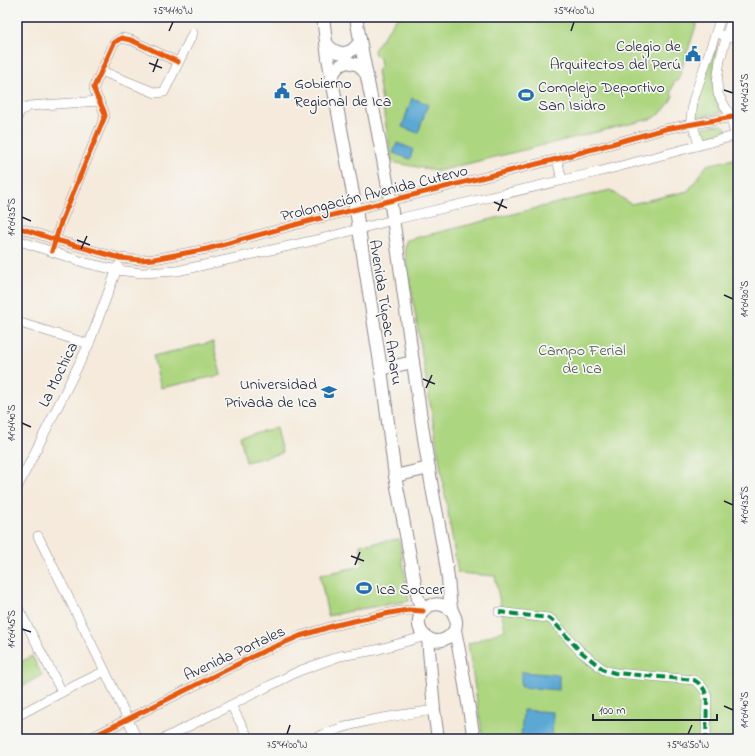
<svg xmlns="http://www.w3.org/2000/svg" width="755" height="756" viewBox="0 0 755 756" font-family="'Indie Flower',sans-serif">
	<rect width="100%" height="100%" fill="#f6f6f2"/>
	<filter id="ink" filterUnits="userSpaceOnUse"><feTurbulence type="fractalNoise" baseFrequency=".025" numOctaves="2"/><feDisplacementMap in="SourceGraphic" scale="8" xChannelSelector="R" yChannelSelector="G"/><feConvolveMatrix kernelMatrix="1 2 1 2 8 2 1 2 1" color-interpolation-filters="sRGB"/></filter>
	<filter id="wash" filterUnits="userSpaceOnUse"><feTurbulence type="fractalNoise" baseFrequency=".012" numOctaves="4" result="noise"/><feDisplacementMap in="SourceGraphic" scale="16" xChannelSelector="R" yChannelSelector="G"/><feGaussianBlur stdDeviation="0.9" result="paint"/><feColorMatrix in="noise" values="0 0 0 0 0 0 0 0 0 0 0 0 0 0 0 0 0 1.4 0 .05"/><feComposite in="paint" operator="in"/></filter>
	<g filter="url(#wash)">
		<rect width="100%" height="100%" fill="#f5eadb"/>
		<g fill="#add680" stroke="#687c5e">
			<path d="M397 17H699L678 80 674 82 671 93 673 96C668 106 663 112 654 118L438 171 392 162 377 71 381 66 380 58 375 55 374 50Z"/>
			<path d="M718 38C713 66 710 86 721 113L695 118 696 103Z"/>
			<path d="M719 125H722L725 127 726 131 724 134C718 136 692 142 704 127Z"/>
			<path d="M738 158V739H483L468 644 505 630 495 576 458 573 404 246 407 240 610 190 631 204 688 191 707 165Z"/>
			<path d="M213 342 221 375 161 388 153 356Z"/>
			<path d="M276 428 282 453 246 462 240 436Z"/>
			<path d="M399 539 409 601 360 609 328 616 320 575 362 566 360 545Z"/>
			<path d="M32 656 42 675 17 689V664Z"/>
		</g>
		<g fill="#5ca8d5" stroke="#3f6588">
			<path d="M412 98 428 104 418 133 402 127Z"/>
			<path d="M397 143 413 149 410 159 393 153Z"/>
			<path d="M521 672 559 675V690L521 687Z"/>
			<path d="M523 710 553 712 552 739H521Z"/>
		</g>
	</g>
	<g filter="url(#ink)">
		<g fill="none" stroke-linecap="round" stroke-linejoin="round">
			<defs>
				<g id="minor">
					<path d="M732 17 720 60 717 82 718 94 731 117 735 135"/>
					<path d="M722 35 738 38"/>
					<path d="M101 71 156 93 164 92 193 33"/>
					<path d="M17 118 20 111 29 106 99 101"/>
					<path d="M699 144 691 120 693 101 721 17"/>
					<path d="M557 159 562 180"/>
					<path d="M17 227 56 240 120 258 140 260 154 259 207 249 309 221 557 159 665 129 738 116"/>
					<path d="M17 240 86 263 117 270 142 273 177 271 316 240 393 220 598 172 738 135"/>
					<path d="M54 244 61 222 105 116C104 106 95 98 94 87L114 43 121 38 131 40 178 62"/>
					<path d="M17 322 89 344"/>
					<path d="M17 488 89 344 118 266"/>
					<path d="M38 536 105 671 137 739"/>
					<path d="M17 606 62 692"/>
					<path d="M499 612 548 618 552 620 580 651 604 670 615 673 694 680C701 684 705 689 707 697L706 739"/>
					<path d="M231 705 249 739"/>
					<path d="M17 716 62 692 105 671"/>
					<path d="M88 739 262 652 300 636 336 625 390 613 408 610 423 611"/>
					<path d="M163 739 299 671 340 656 376 650 426 636"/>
					<path d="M313 739C352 721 392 716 434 710"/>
				</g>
				<g id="major">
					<path d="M323 17 328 58 356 210 381 369 395 476 418 599 423 610"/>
					<path d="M356 17C367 82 382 147 392 212 407 309 417 407 435 504 439 526 444 549 447 571 449 583 449 595 451 607 452 613 457 617 456 624 455 638 437 646 426 637 407 621 429 592 451 610"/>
					<path d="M326 43C337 57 351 56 360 41"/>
					<path d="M332 78C334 69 339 65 347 62L359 65 366 74"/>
					<path d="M381 369 413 362"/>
					<path d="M395 476 429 468"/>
					<path d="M455 630 461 661 474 739"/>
					<path d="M428 638 434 710 438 739"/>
				</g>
			</defs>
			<use href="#minor" stroke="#8c868b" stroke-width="10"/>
			<use href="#major" stroke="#8c868b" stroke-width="14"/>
			<use href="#minor" stroke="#fff" stroke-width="9"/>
			<use href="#major" stroke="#fff" stroke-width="12"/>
			<path stroke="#00873e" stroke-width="4" stroke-dasharray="8 4" stroke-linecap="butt" d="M499 612 548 618 552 620 580 651 604 670 615 673 694 680C701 684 705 689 707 697L706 739"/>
			<defs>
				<g id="cycleway">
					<path d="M17 227 56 240 120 258 140 260 154 259 207 249 309 221 557 159 665 129 738 116"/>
					<path d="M52 251 61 222 105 116C104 106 95 98 94 87L114 43 121 38 131 40 178 62"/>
					<path d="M88 739 262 652 300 636 336 625 390 613 408 610 423 611"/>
				</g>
			</defs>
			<use href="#cycleway" stroke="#f6f6f2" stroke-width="8"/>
			<use href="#cycleway" stroke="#e8590c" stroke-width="5"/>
		</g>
	</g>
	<path fill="none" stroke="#22223b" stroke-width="1.5" d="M169 31 173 22M571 31 574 22M149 63 162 68M153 72 158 59M724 90 733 93M494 202 507 208M498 211 503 199M22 217 31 221M77 240 90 245M81 249 87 236M724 295 733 299M423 379 435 384M426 388 432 375M22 423 31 427M724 501 733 505M351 556 364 561M355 565 360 552M22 629 31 632M724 706 733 710M287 734 290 725M688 734 692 725"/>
	<defs>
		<symbol id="civic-bare" viewBox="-9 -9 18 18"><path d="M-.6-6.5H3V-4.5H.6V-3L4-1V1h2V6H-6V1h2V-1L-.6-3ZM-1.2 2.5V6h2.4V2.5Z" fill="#1f6fb2" stroke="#f6f6f2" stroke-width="2.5" paint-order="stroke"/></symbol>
		<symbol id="stadium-bare" viewBox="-9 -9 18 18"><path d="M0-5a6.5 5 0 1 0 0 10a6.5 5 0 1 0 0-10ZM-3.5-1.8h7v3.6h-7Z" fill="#1f6fb2" stroke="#f6f6f2" stroke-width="2.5" paint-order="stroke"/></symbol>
		<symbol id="university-bare" viewBox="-9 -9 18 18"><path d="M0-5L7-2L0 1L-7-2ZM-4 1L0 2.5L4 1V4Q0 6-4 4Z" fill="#1f6fb2" stroke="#f6f6f2" stroke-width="2.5" paint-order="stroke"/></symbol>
	</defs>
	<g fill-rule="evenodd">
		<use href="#civic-bare" x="682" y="43" width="22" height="22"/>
		<use href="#civic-bare" x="271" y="80" width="22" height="22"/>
		<use href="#stadium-bare" x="515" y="84" width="22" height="22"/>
		<use href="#university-bare" x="318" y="381" width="22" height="22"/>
		<use href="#stadium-bare" x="353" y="577" width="22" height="22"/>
	</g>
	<g text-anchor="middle" stroke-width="3.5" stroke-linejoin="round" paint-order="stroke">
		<g font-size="16" fill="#22223b" stroke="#f6f6f2" text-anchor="start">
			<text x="681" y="51" text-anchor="end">Colegio de<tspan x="681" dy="18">Arquitectos del Perú</tspan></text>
			<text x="294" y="88">Gobierno<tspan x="294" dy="18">Regional de Ica</tspan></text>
			<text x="538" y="92">Complejo Deportivo<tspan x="538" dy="18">San Isidro</tspan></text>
			<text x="317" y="389" text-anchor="end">Universidad<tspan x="317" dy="18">Privada de Ica</tspan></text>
			<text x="376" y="594">Ica Soccer</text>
		</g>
		<g font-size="16" fill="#22223b" stroke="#f6f6f2">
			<text transform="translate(374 192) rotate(-14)" y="6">Prolongación Avenida Cutervo</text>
			<text transform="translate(387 312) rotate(81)" y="6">Avenida Túpac Amaru</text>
			<text transform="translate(57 374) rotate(-64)" y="6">La Mochica</text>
			<text transform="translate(234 652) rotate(-25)" y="6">Avenida Portales</text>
		</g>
		<g font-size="16" fill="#4c5850" stroke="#f6f6f2">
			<text x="582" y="355">Campo Ferial<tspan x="582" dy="18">de Ica</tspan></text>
		</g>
	</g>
	<rect width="755" height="756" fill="none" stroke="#f6f6f2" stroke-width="44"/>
	<path d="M593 714v6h124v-6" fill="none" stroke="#22223b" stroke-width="2"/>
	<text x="599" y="714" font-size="12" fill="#22223b" stroke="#f6f6f2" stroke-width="3" paint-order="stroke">100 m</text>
	<rect x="22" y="22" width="711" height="712" fill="none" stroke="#22223b" stroke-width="1.5"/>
	<g font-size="10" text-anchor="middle" fill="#22223b">
		<text x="173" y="14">75°44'10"W</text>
		<text x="574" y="14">75°44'00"W</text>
		<text transform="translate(744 93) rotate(-90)" y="4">14°04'25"S</text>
		<text transform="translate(11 217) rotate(-90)" y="4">14°04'35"S</text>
		<text transform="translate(744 299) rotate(-90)" y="4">14°04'30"S</text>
		<text transform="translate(11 423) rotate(-90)" y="4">14°04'40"S</text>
		<text transform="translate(744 505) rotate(-90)" y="4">14°04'35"S</text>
		<text transform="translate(11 629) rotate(-90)" y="4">14°04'45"S</text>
		<text transform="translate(744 710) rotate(-90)" y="4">14°04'40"S</text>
		<text x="287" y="748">75°44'00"W</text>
		<text x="688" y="748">75°43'50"W</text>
	</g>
</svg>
